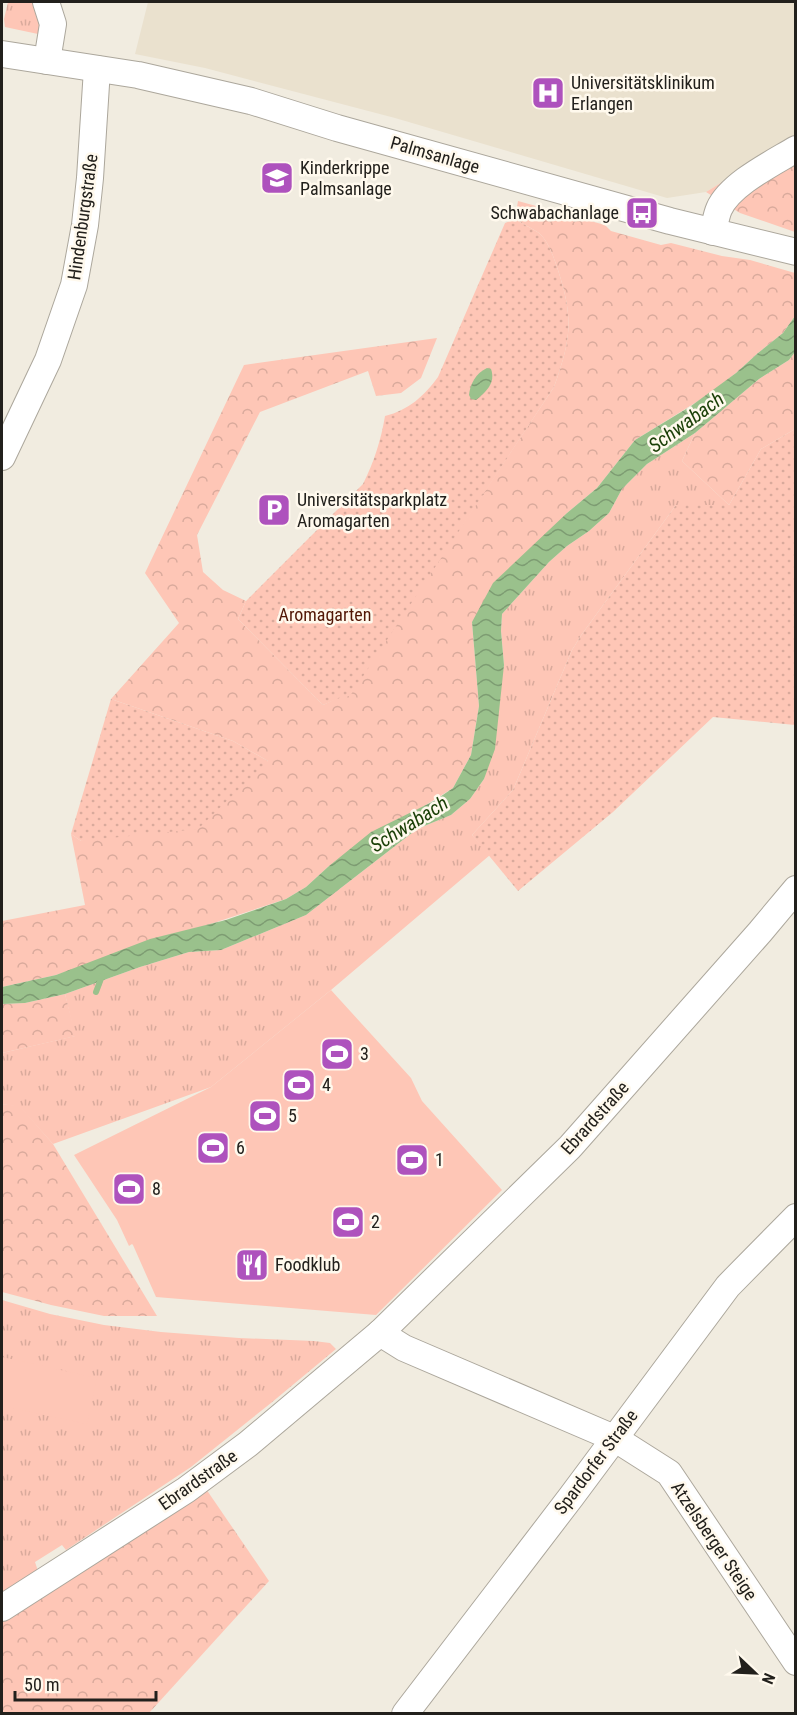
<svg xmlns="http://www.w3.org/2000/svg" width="797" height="1715" viewBox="0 0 797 1715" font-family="'Roboto Condensed',sans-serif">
	<defs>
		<pattern id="grass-tufts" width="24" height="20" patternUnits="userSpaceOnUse" patternTransform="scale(1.5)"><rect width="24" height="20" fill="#fec6b6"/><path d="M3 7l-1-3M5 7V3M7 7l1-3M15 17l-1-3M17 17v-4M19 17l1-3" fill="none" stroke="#d9aa9c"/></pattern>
		<pattern id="forest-crowns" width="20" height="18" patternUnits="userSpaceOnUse" patternTransform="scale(1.5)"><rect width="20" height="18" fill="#fec6b6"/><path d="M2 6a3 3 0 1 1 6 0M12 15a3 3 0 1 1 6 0" fill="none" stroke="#d9aa9c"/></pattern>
		<pattern id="garden-dots" width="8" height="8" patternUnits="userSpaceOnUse" patternTransform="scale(1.5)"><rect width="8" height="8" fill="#fec6b6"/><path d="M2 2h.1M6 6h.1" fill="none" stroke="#d9aa9c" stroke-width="1.8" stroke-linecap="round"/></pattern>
		<pattern id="water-waves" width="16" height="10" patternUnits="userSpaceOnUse" patternTransform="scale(1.5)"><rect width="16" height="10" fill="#9ac18c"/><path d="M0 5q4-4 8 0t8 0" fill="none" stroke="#7d9c72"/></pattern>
	</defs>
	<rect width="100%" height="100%" fill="#f1ece0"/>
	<path fill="#eae1ce" d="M148 2H795V137L706 192 667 198 395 118 205 68 135 54Z"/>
	<g fill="url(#grass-tufts)">
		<path d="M8 2H39L42 29 38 34 5 27 4 19Z"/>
		<path d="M695 433 682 461 729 505H676L582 634 572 650 513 790 472 835 490 855 331 990 211 1087 53 1144 20 1107 2 1104V1053L75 1036 65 994 140 967 189 952 221 950 306 915 417 829 451 815 470 799 484 779 504 665 501 631 502 614 549 562 567 546 589 531 609 513 622 489 647 464Z"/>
		<path d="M2 1300 50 1314 104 1325 161 1332 239 1338 314 1341 330 1343 336 1349 271 1403 191 1467 66 1550 62 1545 35 1562 38 1571 2 1592Z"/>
	</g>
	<g fill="url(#forest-crowns)">
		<path d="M795 137V232L740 213 706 192Z"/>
		<path d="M518 201 605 225 611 231 661 245 671 243 722 256 750 260 795 273V316L783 333 758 353 736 373 708 395 635 440 597 488 567 513 472 622 479 706 471 755 453 788 329 866 306 887 286 899 56 975 2 987V921L85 905 71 834 81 841 268 761 233 741 111 699 179 623 145 573 244 365 437 338 421 378 401 393 376 396 368 371 260 412 197 535 203 572 223 590 246 601 238 619 323 705 342 696 381 647 554 387C571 339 574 319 558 270 554 258 549 242 539 233 532 228 522 224 515 219Z"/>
		<path d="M795 352V429L761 449 729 505 682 461 695 433 759 379 789 360Z"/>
		<path d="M65 994 76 1036 2 1053V1004L25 1003Z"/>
		<path d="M2 1104 20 1106 53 1144 157 1316H104L51 1305 2 1292Z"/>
		<path d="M204 1486 269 1581 149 1713 2 1714V1618Z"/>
	</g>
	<g fill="url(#garden-dots)">
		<path d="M515 219C522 224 532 228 539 233 549 242 554 258 558 270 574 319 571 339 554 387L350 696 342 697 323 705 238 619 246 601 363 484C374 462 381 440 385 416 409 410 424 396 438 377L505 223Z"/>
		<path d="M795 429V725L713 717 613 812 518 891 472 835 513 790 572 650 582 634 676 505H729L761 449Z"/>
		<path d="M111 699 233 741 268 761 198 829 81 841 71 834Z"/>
	</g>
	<g fill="#fec6b6">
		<path d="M331 990 411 1078 422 1101 502 1190 376 1315 156 1297 133 1245 132 1244 129 1246 117 1220 74 1155 211 1087Z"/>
		<path d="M2 1357 97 1378 87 1424 2 1406Z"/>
	</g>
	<g fill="url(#water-waves)">
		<path d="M795 316V352L789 360 759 379 695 433 647 464 622 489 609 513 589 531 567 546 549 562 502 614 501 631 504 665 495 749 484 779 470 799 451 815 417 829 306 915 221 950 189 952 140 967 65 994 25 1003 2 1004V987L56 975 150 939 226 920 286 899 306 887 329 866 371 832 434 801 453 788 471 755 479 706 472 622 493 583 567 513 597 488 635 440 691 406 736 373 758 353 783 333Z"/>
		<path d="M487 368 491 369C496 383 486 392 476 400L471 399 469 395C470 384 476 373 487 368Z"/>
	</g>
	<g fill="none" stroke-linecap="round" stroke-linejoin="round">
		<path stroke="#9ac18c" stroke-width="6" d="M96 992 102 976"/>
		<defs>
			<g id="minor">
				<path d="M46 2 53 24 47 61"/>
				<path d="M2 54 138 75 251 101 337 128 670 221 796 252"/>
				<path d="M713 232C715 224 716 216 719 209 730 184 773 163 796 149"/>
				<path d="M2 457 48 360 74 285 85 225 90 178 97 69"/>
				<path d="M380 1333 404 1348 614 1438 669 1473 796 1662"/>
				<path d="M2 1608 186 1490 248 1444 380 1333 570 1147 760 932 796 889"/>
				<path d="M405 1714 571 1497 728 1286 796 1217"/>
			</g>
		</defs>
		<use href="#minor" stroke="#aca79c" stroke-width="28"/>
		<use href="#minor" stroke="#fff" stroke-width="26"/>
	</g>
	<defs>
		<symbol id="hospital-square" viewBox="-11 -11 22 22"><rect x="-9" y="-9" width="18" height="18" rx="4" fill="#ae52bd" stroke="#fff9ed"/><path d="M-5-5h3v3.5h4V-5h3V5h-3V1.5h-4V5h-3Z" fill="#fff"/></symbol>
		<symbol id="school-square" viewBox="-11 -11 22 22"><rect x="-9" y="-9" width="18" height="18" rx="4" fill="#ae52bd" stroke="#fff9ed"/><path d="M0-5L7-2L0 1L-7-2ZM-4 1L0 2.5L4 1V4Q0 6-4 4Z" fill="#fff"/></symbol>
		<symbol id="bus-square" viewBox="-11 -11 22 22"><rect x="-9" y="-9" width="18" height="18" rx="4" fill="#ae52bd" stroke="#fff9ed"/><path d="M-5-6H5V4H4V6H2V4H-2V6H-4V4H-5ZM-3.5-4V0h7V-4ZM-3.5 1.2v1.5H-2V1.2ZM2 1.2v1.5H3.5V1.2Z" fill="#fff"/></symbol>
		<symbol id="parking-square" viewBox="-11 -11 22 22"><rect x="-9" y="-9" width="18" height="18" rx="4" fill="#ae52bd" stroke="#fff9ed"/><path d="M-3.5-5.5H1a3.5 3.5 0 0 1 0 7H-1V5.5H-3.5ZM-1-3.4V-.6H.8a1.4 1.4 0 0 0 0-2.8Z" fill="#fff"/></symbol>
		<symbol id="stadium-square" viewBox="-11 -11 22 22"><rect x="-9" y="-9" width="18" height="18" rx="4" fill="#ae52bd" stroke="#fff9ed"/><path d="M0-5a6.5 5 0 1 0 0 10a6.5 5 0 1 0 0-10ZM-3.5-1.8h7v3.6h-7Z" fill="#fff"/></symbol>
		<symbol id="restaurant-square" viewBox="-11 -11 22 22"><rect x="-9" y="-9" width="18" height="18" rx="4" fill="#ae52bd" stroke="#fff9ed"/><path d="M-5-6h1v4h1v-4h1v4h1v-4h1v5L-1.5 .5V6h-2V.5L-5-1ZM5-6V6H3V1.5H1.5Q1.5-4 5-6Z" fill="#fff"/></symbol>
	</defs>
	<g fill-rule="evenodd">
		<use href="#hospital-square" x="529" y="74" width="38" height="38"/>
		<use href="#school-square" x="258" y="159" width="38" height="38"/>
		<use href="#bus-square" x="623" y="194" width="38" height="38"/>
		<use href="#parking-square" x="255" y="491" width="38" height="38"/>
		<use href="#stadium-square" x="318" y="1035" width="38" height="38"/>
		<use href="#stadium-square" x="280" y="1066" width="38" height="38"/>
		<use href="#stadium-square" x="246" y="1097" width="38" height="38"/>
		<use href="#stadium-square" x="194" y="1129" width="38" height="38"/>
		<use href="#stadium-square" x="393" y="1141" width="38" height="38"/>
		<use href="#stadium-square" x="110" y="1170" width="38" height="38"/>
		<use href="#stadium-square" x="329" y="1203" width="38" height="38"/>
		<use href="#restaurant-square" x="233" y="1246" width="38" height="38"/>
	</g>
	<g text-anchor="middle" stroke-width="5" stroke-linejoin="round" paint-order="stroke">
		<g font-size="18" fill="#22201c" stroke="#fff9ed" text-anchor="start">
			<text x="571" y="89">Universitätsklinikum<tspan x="571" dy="21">Erlangen</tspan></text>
			<text x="300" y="174">Kinderkrippe<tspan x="300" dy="21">Palmsanlage</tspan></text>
			<text x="619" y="219" text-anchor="end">Schwabachanlage</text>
			<text x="297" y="506">Universitätsparkplatz<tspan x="297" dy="21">Aromagarten</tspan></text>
			<text x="360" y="1060">3</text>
			<text x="322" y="1091">4</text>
			<text x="288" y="1122">5</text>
			<text x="236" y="1154">6</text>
			<text x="435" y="1166">1</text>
			<text x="152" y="1195">8</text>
			<text x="371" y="1228">2</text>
			<text x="275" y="1271">Foodklub</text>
		</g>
		<g font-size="18" fill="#22201c" stroke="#fff9ed">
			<text transform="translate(435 155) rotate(16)" y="6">Palmsanlage</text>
			<text transform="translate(83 217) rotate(-82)" y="6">Hindenburgstraße</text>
			<text transform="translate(595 1118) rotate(-48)" y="6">Ebrardstraße</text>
			<text transform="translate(596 1462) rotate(-53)" y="6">Spardorfer Straße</text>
			<text transform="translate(198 1480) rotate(-35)" y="6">Ebrardstraße</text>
			<text transform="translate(714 1541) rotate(56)" y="6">Atzelsberger Steige</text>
		</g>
		<g font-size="18" fill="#511604" stroke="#fff9ed">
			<text x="325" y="621">Aromagarten</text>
		</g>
		<g font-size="20" font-style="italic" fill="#1a3f07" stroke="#fff9ed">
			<text transform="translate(686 422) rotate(-36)" y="7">Schwabach</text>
			<text transform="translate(409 824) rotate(-32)" y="7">Schwabach</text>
		</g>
	</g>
	<rect width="797" height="1715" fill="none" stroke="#22201c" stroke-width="6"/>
	<g transform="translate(755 1673) rotate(113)" stroke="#fff9ed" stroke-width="4.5" paint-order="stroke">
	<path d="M0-4.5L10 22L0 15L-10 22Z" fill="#22201c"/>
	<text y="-9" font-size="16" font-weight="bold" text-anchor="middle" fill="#22201c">N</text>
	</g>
	<path d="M15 1691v9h141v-9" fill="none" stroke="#22201c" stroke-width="3"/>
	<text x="24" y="1691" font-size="18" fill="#22201c" stroke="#fff9ed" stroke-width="4.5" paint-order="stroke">50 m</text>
</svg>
